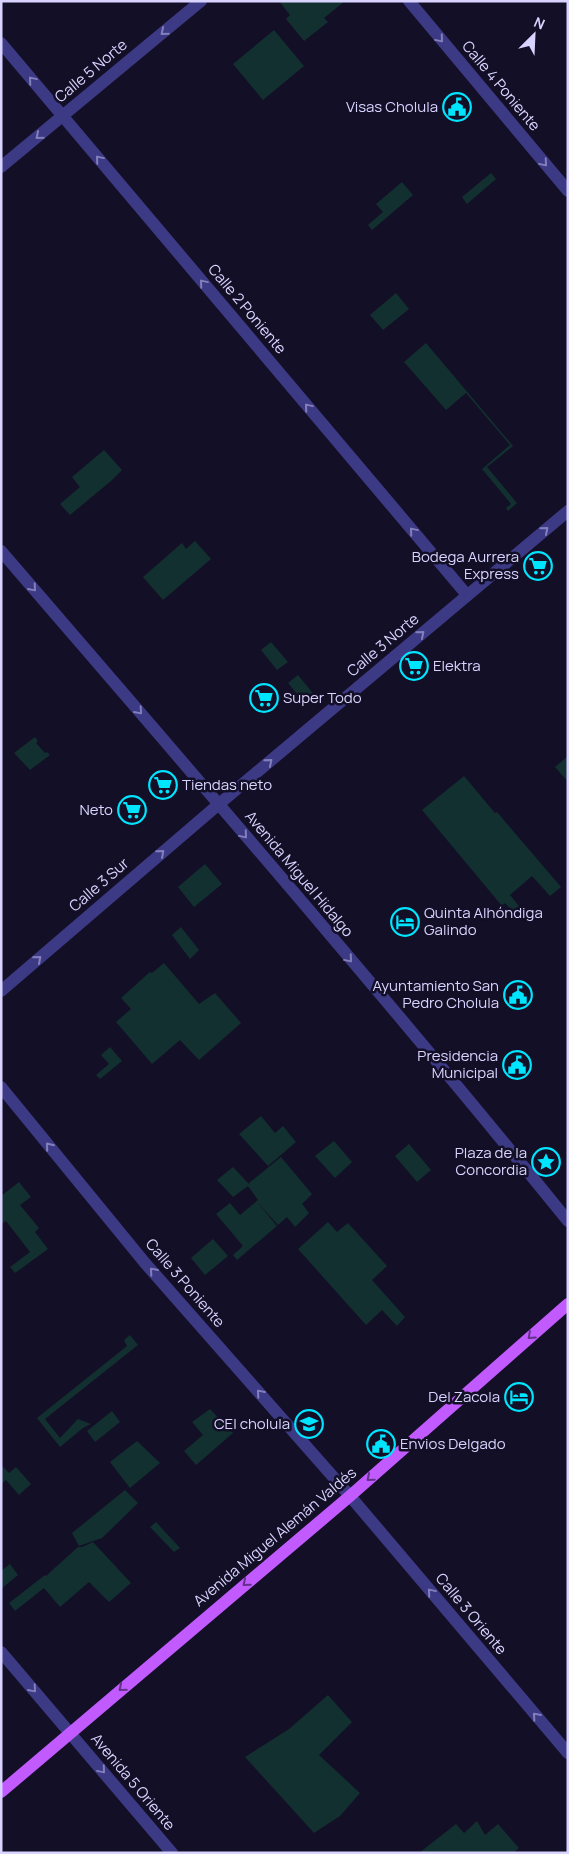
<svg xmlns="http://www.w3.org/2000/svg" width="569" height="1854" viewBox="0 0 569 1854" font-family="Manrope,sans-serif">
	<rect width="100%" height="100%" fill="#130f26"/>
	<g fill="#12302f">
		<path d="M279 1H345L324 18 328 22 304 41 286 19 290 15Z"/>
		<path d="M274 30 304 66 263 100 233 64Z"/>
		<path d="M491 173 496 179 467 204 462 197Z"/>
		<path d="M402 182 413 195 372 230 368 225 383 212 376 204Z"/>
		<path d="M396 293 409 309 383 330 370 315Z"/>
		<path d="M426 343 513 446 487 467 517 503 508 511 506 508 511 504 482 469 510 445 466 393 446 410 404 362Z"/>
		<path d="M104 450 122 470 111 481 70 515 60 504 80 487 72 477Z"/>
		<path d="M195 541 211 559 163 600 143 577 182 543 186 549Z"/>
		<path d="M271 642 288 662 277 670 261 650Z"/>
		<path d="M298 675 316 697 306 705 288 683Z"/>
		<path d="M35 737 38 741 36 743 45 753 47 752 50 755 30 770 14 753Z"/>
		<path d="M568 756V782L555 767Z"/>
		<path d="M464 776 495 813 497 812 561 887 550 896 532 876 510 895 524 912 518 917 505 903 502 906 422 810Z"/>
		<path d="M205 864 222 884 194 907 178 887Z"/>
		<path d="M181 927 199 950 190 959 172 935Z"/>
		<path d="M164 963 199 1004 215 993 241 1023 199 1060 180 1040 152 1064 116 1022 131 1009 121 998 150 972 152 973Z"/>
		<path d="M110 1047 122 1061 100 1079 96 1075 109 1064 101 1055Z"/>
		<path d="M261 1116 275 1133 283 1126 296 1142 268 1166 239 1134Z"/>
		<path d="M334 1141 352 1162 335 1178 315 1156Z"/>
		<path d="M409 1144 431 1170 417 1182 395 1156Z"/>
		<path d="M281 1157 312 1194 302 1204 309 1213 295 1227 287 1217 278 1225 257 1202 277 1226 237 1260 233 1255 243 1246 216 1214 230 1203 240 1215 258 1200 248 1186 233 1197 217 1180 233 1167 250 1185 249 1183Z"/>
		<path d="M19 1182 31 1197 20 1205 39 1228 35 1232 48 1249 15 1273 10 1267 30 1252 6 1221 1 1224V1196Z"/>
		<path d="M328 1222 337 1232 348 1223 387 1266 372 1280 405 1317 397 1326 382 1310 366 1325 298 1249Z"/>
		<path d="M213 1239 228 1256 205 1275 191 1258Z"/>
		<path d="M130 1335 138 1345 45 1419 60 1438 78 1419 91 1424 83 1428 60 1447 37 1418 127 1346 124 1340Z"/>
		<path d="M210 1409 233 1433 196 1465 184 1451 203 1435 192 1422Z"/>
		<path d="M112 1411 120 1422 95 1442 87 1431Z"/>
		<path d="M137 1441 160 1463 130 1488 110 1462Z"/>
		<path d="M1 1465 9 1473 16 1467 31 1484 19 1495 6 1480 1 1484Z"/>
		<path d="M125 1490 138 1503 102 1538 79 1546 72 1533Z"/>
		<path d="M156 1522 180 1548 174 1552 150 1527Z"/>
		<path d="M93 1542 131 1583 109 1602 89 1582 60 1607 44 1588 15 1611 9 1603 45 1575 46 1576 78 1547H82Z"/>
		<path d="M10 1564 18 1575 1 1589V1571Z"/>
		<path d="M328 1695 352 1722 319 1755 360 1793 340 1816 314 1833 245 1757 289 1729Z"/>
		<path d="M477 1821 485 1835 498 1824 519 1848 513 1853H419L456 1824 464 1833Z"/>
	</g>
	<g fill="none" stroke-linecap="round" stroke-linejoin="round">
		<g stroke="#3d3a85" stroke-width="12">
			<path d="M409 1 568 191"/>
			<path d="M1 43 467 595"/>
			<path d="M1 167 201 1"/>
			<path d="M1 551C192 773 384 994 568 1221"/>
			<path d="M1 991 219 804 568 511"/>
			<path d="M1 1087 145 1263 350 1496 568 1753"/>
			<path d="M1 1652 172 1853"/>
		</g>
		<path stroke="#c25bff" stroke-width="12" d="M1 1792 350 1496 568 1304"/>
	</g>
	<defs><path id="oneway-chevron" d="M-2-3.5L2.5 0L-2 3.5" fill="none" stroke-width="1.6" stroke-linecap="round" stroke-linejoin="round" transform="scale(1.25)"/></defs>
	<g stroke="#837fbc">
		<use href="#oneway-chevron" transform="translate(164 32) rotate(140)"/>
		<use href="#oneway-chevron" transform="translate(440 39) rotate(50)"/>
		<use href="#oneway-chevron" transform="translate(32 80) rotate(-130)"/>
		<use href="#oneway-chevron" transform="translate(39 136) rotate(140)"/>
		<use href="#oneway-chevron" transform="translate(99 159) rotate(-130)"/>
		<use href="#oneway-chevron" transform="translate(544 163) rotate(50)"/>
		<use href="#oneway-chevron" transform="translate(203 283) rotate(-130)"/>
		<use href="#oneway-chevron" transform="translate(308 407) rotate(-130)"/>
		<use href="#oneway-chevron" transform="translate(545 530) rotate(-40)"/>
		<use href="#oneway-chevron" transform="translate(413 531) rotate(-130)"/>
		<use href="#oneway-chevron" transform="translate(33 588) rotate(49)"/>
		<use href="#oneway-chevron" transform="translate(421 634) rotate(-40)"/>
		<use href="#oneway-chevron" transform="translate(139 711) rotate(49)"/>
		<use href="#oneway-chevron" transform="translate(269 762) rotate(-40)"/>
		<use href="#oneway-chevron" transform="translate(244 835) rotate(50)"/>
		<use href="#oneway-chevron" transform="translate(161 853) rotate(-41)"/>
		<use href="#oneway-chevron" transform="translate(38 959) rotate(-41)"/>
		<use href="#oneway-chevron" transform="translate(349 959) rotate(50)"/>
		<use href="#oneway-chevron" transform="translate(49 1146) rotate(-129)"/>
		<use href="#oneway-chevron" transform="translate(153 1271) rotate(-131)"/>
		<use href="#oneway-chevron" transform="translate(260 1393) rotate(-131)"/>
		<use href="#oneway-chevron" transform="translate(431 1592) rotate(-130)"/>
		<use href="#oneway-chevron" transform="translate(33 1689) rotate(49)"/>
		<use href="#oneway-chevron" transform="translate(536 1716) rotate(-131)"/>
		<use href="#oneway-chevron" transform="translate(102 1770) rotate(50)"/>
	</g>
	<g stroke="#623188">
		<use href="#oneway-chevron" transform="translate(531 1336) rotate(138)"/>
		<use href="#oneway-chevron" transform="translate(370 1478) rotate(139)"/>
		<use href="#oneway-chevron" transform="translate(246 1583) rotate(140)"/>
		<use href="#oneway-chevron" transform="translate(122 1688) rotate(140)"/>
	</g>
	<defs>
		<symbol id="civic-ring" viewBox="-11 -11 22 22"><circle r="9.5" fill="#130f26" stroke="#00e5ff" stroke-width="1.5"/><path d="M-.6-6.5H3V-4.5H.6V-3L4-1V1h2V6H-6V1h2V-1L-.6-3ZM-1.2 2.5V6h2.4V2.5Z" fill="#00e5ff"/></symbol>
		<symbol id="supermarket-ring" viewBox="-11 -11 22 22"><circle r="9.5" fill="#130f26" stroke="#00e5ff" stroke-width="1.5"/><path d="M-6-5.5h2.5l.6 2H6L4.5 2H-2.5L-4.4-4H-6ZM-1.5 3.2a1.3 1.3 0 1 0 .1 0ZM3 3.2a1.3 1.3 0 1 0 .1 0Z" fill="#00e5ff"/></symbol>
		<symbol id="hotel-ring" viewBox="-11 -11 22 22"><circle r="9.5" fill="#130f26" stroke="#00e5ff" stroke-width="1.5"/><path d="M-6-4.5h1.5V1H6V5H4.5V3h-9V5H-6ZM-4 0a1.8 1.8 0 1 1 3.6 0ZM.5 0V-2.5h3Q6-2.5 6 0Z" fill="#00e5ff"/></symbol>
		<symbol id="sight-ring" viewBox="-11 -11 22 22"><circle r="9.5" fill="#130f26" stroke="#00e5ff" stroke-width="1.5"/><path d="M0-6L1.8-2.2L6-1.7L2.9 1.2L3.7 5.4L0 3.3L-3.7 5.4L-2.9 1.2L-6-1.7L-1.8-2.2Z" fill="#00e5ff"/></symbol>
		<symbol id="school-ring" viewBox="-11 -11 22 22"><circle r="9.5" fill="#130f26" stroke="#00e5ff" stroke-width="1.5"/><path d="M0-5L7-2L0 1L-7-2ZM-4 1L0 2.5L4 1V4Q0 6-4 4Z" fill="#00e5ff"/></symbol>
	</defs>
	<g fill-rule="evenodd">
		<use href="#civic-ring" x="441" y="91" width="32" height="32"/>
		<use href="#supermarket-ring" x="522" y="550" width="32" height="32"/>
		<use href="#supermarket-ring" x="398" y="650" width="32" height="32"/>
		<use href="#supermarket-ring" x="248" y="682" width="32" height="32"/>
		<use href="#supermarket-ring" x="147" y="769" width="32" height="32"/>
		<use href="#supermarket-ring" x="116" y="794" width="32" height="32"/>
		<use href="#hotel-ring" x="389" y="906" width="32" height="32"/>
		<use href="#civic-ring" x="502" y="979" width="32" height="32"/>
		<use href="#civic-ring" x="501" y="1049" width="32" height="32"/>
		<use href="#sight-ring" x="530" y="1146" width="32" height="32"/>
		<use href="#hotel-ring" x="503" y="1381" width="32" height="32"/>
		<use href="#school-ring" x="293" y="1408" width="32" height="32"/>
		<use href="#civic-ring" x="365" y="1428" width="32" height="32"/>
	</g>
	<g text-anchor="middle" stroke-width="5" stroke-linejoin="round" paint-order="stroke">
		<g font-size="15" fill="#d9d4ff" stroke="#130f26">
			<text transform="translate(91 71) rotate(-40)" y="5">Calle 5 Norte</text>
			<text transform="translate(501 86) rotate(50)" y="5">Calle 4 Poniente</text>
			<text transform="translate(247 309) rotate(50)" y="5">Calle 2 Poniente</text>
			<text transform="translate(383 645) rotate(-40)" y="5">Calle 3 Norte</text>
			<text transform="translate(299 874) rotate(50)" y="5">Avenida Miguel Hidalgo</text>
			<text transform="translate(99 885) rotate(-41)" y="5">Calle 3 Sur</text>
			<text transform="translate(185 1283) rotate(49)" y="5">Calle 3 Poniente</text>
			<text transform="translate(275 1537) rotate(-40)" y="5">Avenida Miguel Alemán Valdés</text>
			<text transform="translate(471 1614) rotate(50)" y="5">Calle 3 Oriente</text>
			<text transform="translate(133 1782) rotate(50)" y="5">Avenida 5 Oriente</text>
		</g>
		<g font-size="15" fill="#d9d4ff" stroke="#130f26" text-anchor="end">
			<text x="438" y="112">Visas Cholula</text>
			<text x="519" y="562">Bodega Aurrera<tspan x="519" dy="17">Express</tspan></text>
			<text x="433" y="671" text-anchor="start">Elektra</text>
			<text x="283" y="703" text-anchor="start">Super Todo</text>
			<text x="182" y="790" text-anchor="start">Tiendas neto</text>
			<text x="113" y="815">Neto</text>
			<text x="424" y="918" text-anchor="start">Quinta Alhóndiga<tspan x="424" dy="17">Galindo</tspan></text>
			<text x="499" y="991">Ayuntamiento San<tspan x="499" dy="17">Pedro Cholula</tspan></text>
			<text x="498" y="1061">Presidencia<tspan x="498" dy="17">Municipal</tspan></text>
			<text x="527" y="1158">Plaza de la<tspan x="527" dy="17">Concordia</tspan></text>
			<text x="500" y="1402">Del Zacola</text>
			<text x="290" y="1429">CEI cholula</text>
			<text x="400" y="1449" text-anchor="start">Envios Delgado</text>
		</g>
	</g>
	<rect width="569" height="1854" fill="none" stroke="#d9d4ff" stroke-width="5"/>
	<g transform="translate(534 35) rotate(24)" stroke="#130f26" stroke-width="4" paint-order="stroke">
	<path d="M0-4L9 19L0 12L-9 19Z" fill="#d9d4ff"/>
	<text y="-8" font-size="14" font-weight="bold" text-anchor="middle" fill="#d9d4ff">N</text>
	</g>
</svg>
